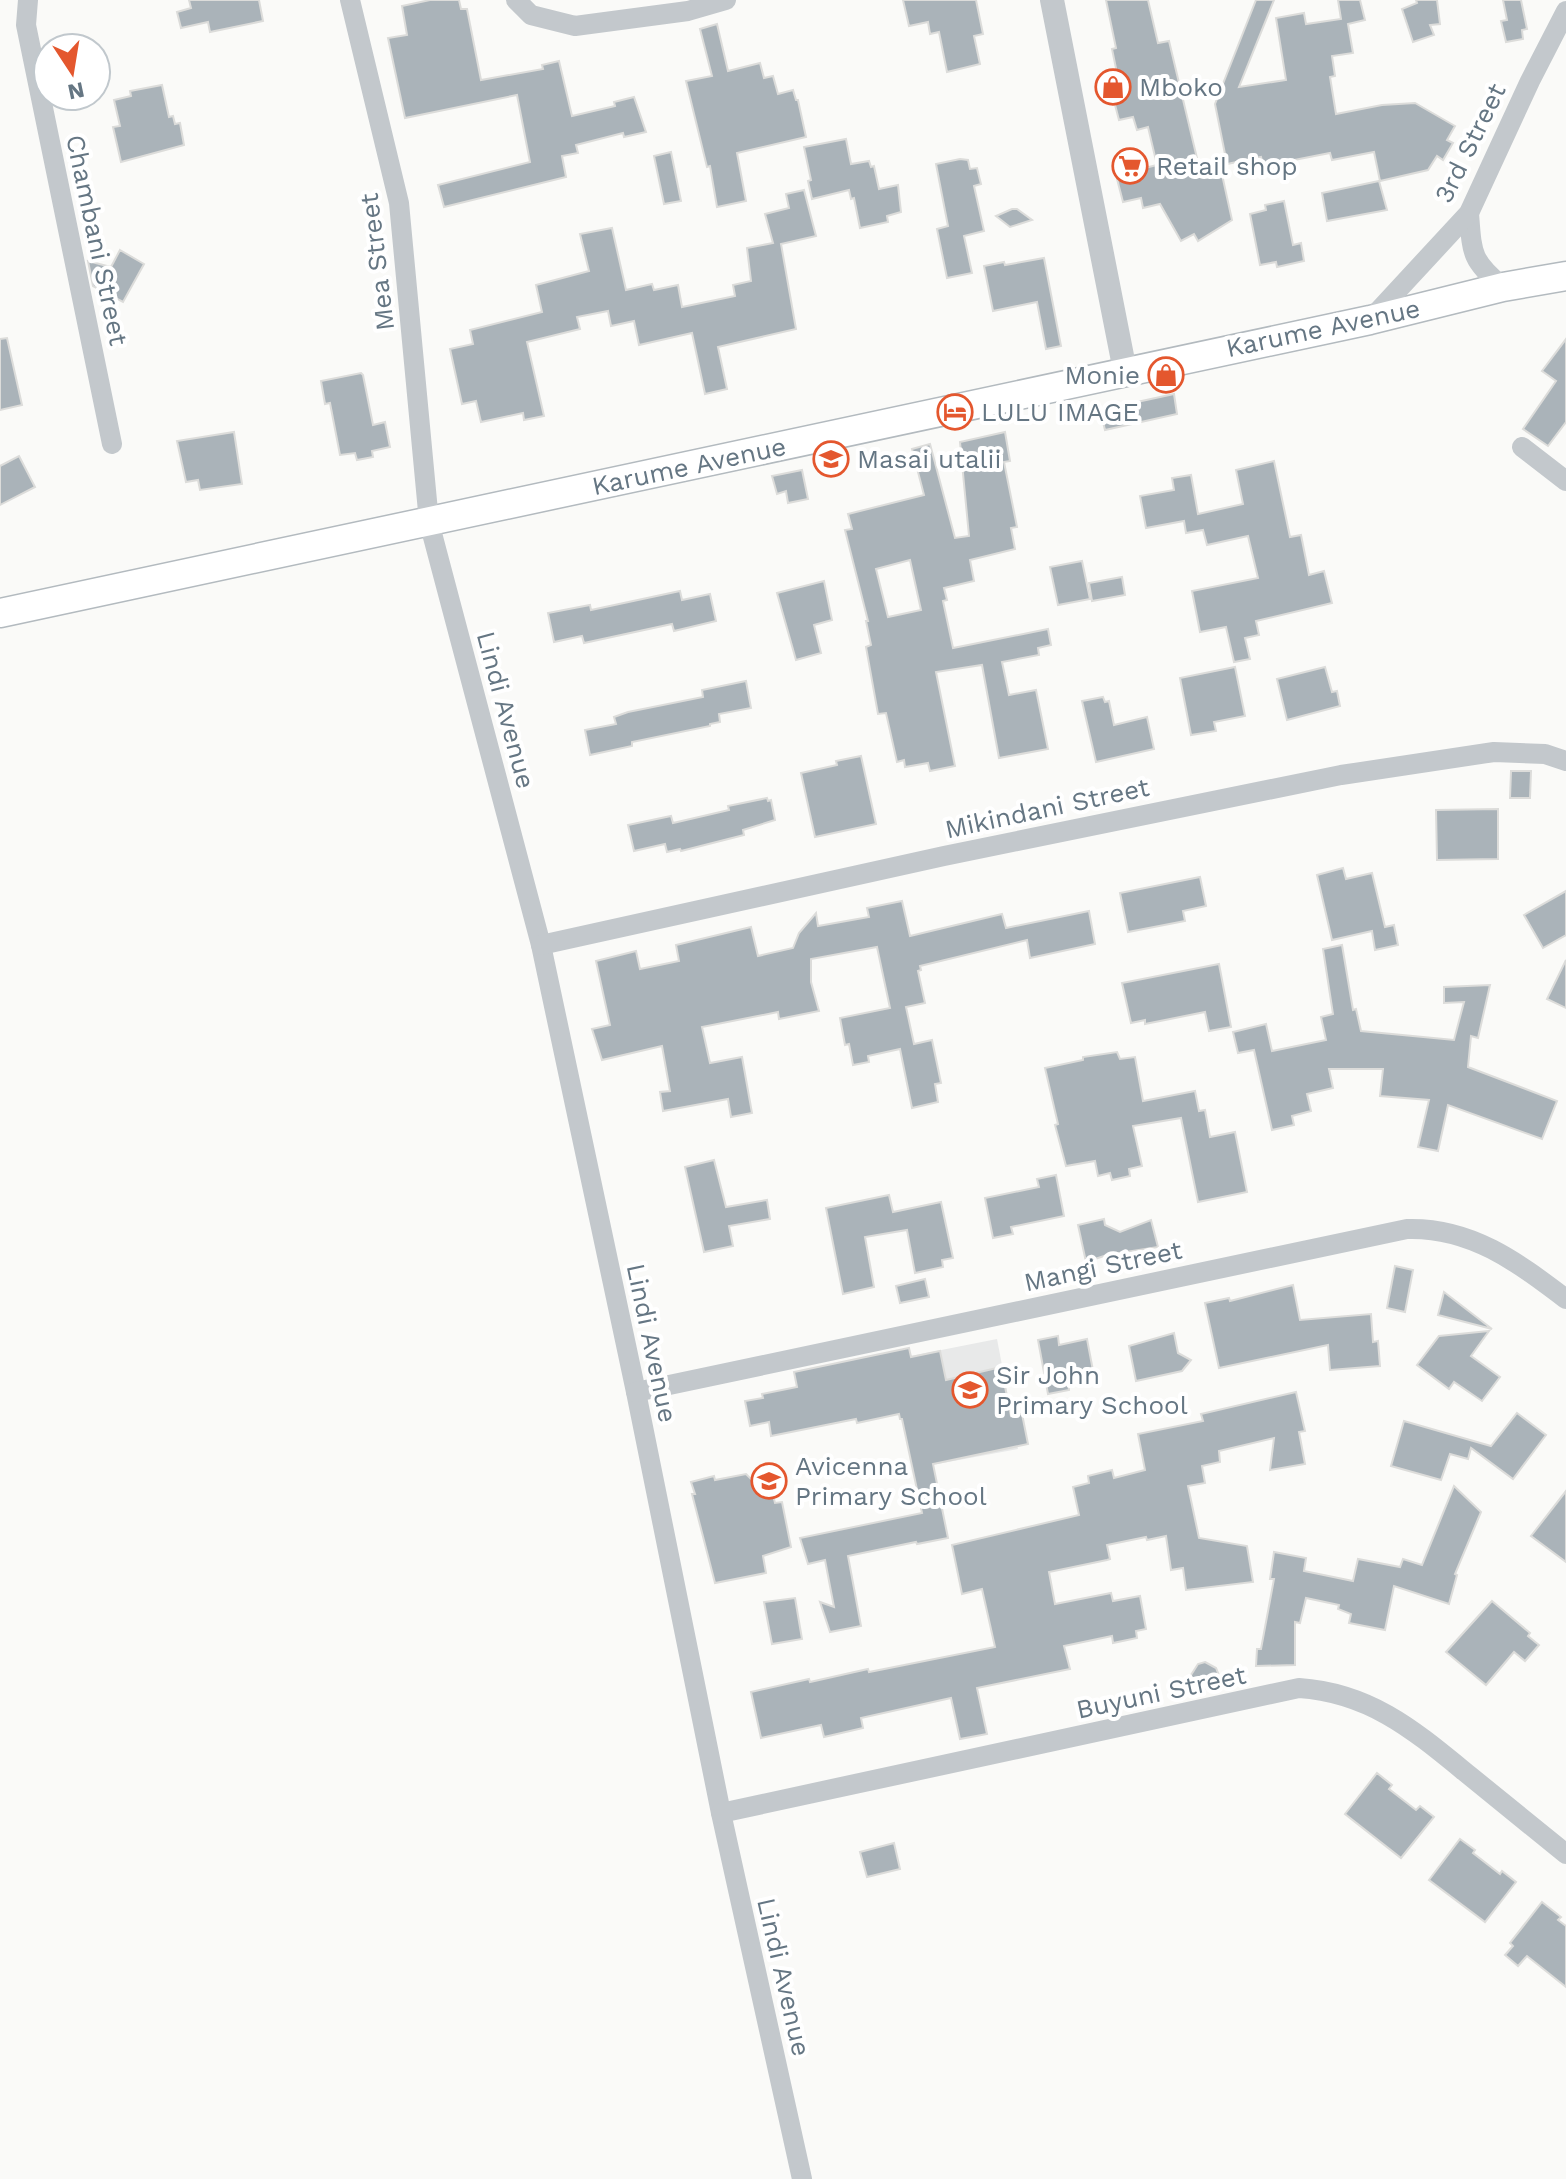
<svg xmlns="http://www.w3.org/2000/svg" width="1566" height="2179" viewBox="0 0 1566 2179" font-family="'Work Sans',sans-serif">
	<rect width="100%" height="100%" fill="#fafaf8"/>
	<path fill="#e8e9e9" d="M997 1339 1018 1449 932 1465 911 1356Z"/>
	<g fill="#aab3b9" stroke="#dcdcda" stroke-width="2" fill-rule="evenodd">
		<path d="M189 0H259L263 21 210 32 208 22 181 28 177 12 191 8Z"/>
		<path d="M430 0H459L461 9H467L481 80 543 69 542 65 559 61 572 116 615 106 614 102 634 97 646 132 624 137 623 133 576 145 578 153 562 156 566 177 444 207 438 185 530 162 517 95 405 118 388 38 407 35 402 6Z"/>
		<path d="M903 0H976L983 34 974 36 980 64 947 72 939 32 930 34 928 22 909 26Z"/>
		<path d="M1106 0H1148L1158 43 1169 41 1201 175 1221 170 1232 220 1198 241 1194 234 1181 241 1160 204 1143 208 1141 198 1123 202 1116 175 1157 165 1148 127 1137 130 1133 117 1119 120 1113 97 1102 100 1098 83 1118 78 1112 49 1116 48Z"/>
		<path d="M1256 0H1274L1239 87 1286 80 1276 18 1304 13 1306 24 1341 19 1338 0H1360L1365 20 1348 24 1353 53 1332 56 1335 76 1330 77 1336 114 1382 105 1415 103 1455 126 1447 140 1453 143 1443 160 1437 156 1428 170 1380 181 1374 152 1332 160 1330 153 1294 160 1295 167 1275 171 1274 167 1264 169 1261 157 1227 164 1215 104Z"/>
		<path d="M1416 0H1437L1440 24 1430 25 1434 35 1413 42 1402 9 1417 3Z"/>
		<path d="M1503 0H1521L1527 29 1522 30 1523 39 1506 42 1501 21 1507 20Z"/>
		<path d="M717 24 728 71 760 63 764 78 773 76 778 94 793 90 796 100H798L806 137 737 153 746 201 717 207 710 166 707 167 686 81 712 76 700 29Z"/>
		<path d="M162 85 169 117 173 116 175 124 180 123 184 145 121 162 113 127 120 126 114 100 131 96 130 91Z"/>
		<path d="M846 139 851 164 869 161 871 167 874 166 879 189 898 185 901 212 887 216 888 222 860 228 854 198 851 199 849 190 812 199 808 181 811 180 804 147Z"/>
		<path d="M671 152 681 201 664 204 654 156Z"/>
		<path d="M960 159 968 160 970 169 977 168 981 184 974 186 984 231 964 236 972 273 947 278 937 229 948 226 936 164Z"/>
		<path d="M1379 181 1387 210 1327 221 1322 193Z"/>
		<path d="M804 190 816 236 781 244 796 329 718 347 727 389 705 394 692 333 639 345 634 321 611 326 608 311 577 317 580 329 527 342 544 416 524 420 523 413 481 422 476 401 462 404 450 349 473 344 470 330 542 312 536 285 589 271 580 234 612 228 626 290 652 284 654 290 678 285 682 307 735 296 733 285 751 281 747 248 773 243 765 214 789 208 786 194Z"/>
		<path d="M1284 201 1293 245 1301 243 1304 261 1277 267 1276 262 1260 265 1250 214 1266 210 1265 205Z"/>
		<path d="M1012 209H1017L1032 220 1010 227 996 216Z"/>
		<path d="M120 250 144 264 123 302 93 286 88 261 111 267Z"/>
		<path d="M1044 258 1061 346 1046 349 1037 302 993 311 984 266 1004 262 1005 265Z"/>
		<path d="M7 338 22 405 0 410V339Z"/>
		<path d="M1566 339V422L1548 446 1523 429 1556 381 1542 371Z"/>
		<path d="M361 373 363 375 373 425 385 422 390 447 372 451 373 457 357 460 355 453 340 455 330 403 325 404 321 381Z"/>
		<path d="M1174 394 1177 414 1105 430 1100 410Z"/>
		<path d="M234 432 242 484 200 490 198 480 186 482 177 441Z"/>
		<path d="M1005 432 1010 461 1004 462 1017 527 1011 528 1015 549 970 560 974 581 944 588 947 600 943 601 953 648 1048 629 1051 645 1038 648 1039 655 1002 662 1009 695 1036 690 1048 749 999 758 982 665 936 672 955 766 930 771 928 763 905 767 904 760 897 762 886 713 878 714 866 647 871 645 866 621H868L845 530 852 529 848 514 924 495 912 449 930 444 955 538 969 536 960 442ZM910 560 921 610 888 617 876 569Z"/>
		<path d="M19 456 35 487 0 505V466Z"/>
		<path d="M1274 461 1290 537 1301 535 1309 575 1324 571 1332 603 1256 621 1259 635 1245 638 1250 659 1234 662 1226 627 1200 632 1192 591 1258 578 1248 536 1207 545 1203 530 1186 533 1184 521 1146 528 1140 496 1174 490 1172 478 1191 475 1198 514 1243 504 1236 470Z"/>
		<path d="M802 470 808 499 788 503 786 491 777 494 772 476Z"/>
		<path d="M1082 561 1090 599 1058 605 1050 567Z"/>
		<path d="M1122 577 1125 595 1092 601 1089 583Z"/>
		<path d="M824 581 832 620 814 625 821 653 796 660 777 593Z"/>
		<path d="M680 591 682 600 710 594 716 621 674 631 672 624 584 643 582 636 554 642 548 613 590 605 591 610Z"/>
		<path d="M1235 667 1245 716 1214 722 1216 731 1191 735 1180 678Z"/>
		<path d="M1325 667 1332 692 1337 691 1340 706 1287 720 1277 679Z"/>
		<path d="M746 681 751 708 719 714 720 722 710 724V726L632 742V746L590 755 585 730 616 724 614 717 628 712 703 697 702 690Z"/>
		<path d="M1103 697 1105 702 1109 701 1114 725 1147 717 1154 749 1096 762 1082 701Z"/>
		<path d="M861 756 876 824 815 837 801 773 837 765 836 761Z"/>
		<path d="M1511 771H1531L1530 798H1510Z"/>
		<path d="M767 798 768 801 771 800 775 820 743 830 744 835 681 851 680 849 667 852 665 844 634 851 628 825 671 816 673 823 729 810 728 806Z"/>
		<path d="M1498 809V859L1437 860 1436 810Z"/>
		<path d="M1343 868 1346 879 1372 873 1385 927 1394 925 1398 945 1375 950 1372 931 1332 940 1317 875Z"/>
		<path d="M1200 877 1206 906 1183 911 1185 921 1128 932 1120 893Z"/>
		<path d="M1566 891V935L1543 948 1524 915Z"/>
		<path d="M902 901 910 936 1002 914 1006 928 1089 911 1095 944 1030 958 1027 940 920 966 921 970 918 971 925 1003 906 1007 914 1044 932 1040 941 1083 935 1084 938 1102 912 1108 900 1049 868 1056 869 1062 853 1065 849 1044 845 1045 840 1018 890 1008 877 947 811 959V982L819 1011 779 1019 778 1012 702 1027 710 1063 742 1057 752 1113 731 1117 728 1099 663 1111 660 1092 670 1091 662 1046 602 1060 592 1029 610 1025 596 961 636 951 640 969 679 961 676 945 751 927 758 956 793 948 799 933 816 913 818 926 869 917 867 908Z"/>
		<path d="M1342 945 1353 1010 1356 1009 1361 1031 1454 1040 1464 1002 1444 1003V987L1490 985 1478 1038 1471 1036 1468 1067 1557 1101 1542 1139 1448 1105 1438 1151 1418 1147 1429 1100 1380 1096 1383 1069H1329L1333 1088 1307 1094 1311 1111 1292 1116 1294 1125 1272 1130 1254 1050 1238 1053 1233 1032 1266 1024 1272 1051 1326 1040 1321 1017 1333 1014 1323 949Z"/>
		<path d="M1566 960V1008L1547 999Z"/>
		<path d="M1219 964 1231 1027 1209 1031 1205 1012 1145 1024V1020L1131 1023 1122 983Z"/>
		<path d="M1117 1052 1120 1059 1135 1057 1143 1101 1195 1091 1199 1111 1205 1110 1210 1137 1235 1132 1247 1192 1198 1202 1181 1118 1133 1126 1142 1166 1129 1169 1130 1176 1112 1180 1110 1173 1098 1176 1095 1161 1066 1166 1055 1125 1058 1124 1045 1068 1083 1060V1057Z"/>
		<path d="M714 1160 726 1207 767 1200 770 1219 729 1226 733 1246 704 1252 685 1167Z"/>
		<path d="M1056 1175 1064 1216 1011 1227 1013 1234 993 1238 985 1198 1039 1187 1037 1179Z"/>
		<path d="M889 1195 893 1212 941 1202 953 1258 942 1260 943 1267 915 1273 907 1230 865 1237 874 1287 843 1294 826 1208Z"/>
		<path d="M1104 1219 1105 1225 1120 1232 1151 1220 1158 1247 1107 1255 1086 1262 1078 1225Z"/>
		<path d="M1395 1266 1413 1270 1405 1312 1387 1308Z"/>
		<path d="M925 1279 929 1297 900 1303 896 1286Z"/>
		<path d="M1293 1285 1300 1320 1371 1314 1373 1342 1378 1341 1380 1366 1330 1370 1328 1345 1219 1368 1205 1303 1229 1298 1230 1301Z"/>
		<path d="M1444 1292 1492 1329 1438 1315Z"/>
		<path d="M1489 1331 1471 1356 1500 1377 1482 1401 1454 1382 1449 1389 1417 1365 1439 1336Z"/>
		<path d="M1174 1333 1178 1353 1191 1360 1182 1371 1136 1381 1129 1346Z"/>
		<path d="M1058 1336 1059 1345 1087 1339 1094 1376 1068 1381 1069 1390 1048 1394 1038 1340Z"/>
		<path d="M909 1348 911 1357 940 1351 946 1380 1001 1367 1011 1416 1022 1414 1028 1444 933 1464 948 1538 917 1544 916 1542 848 1556 861 1626 830 1632 820 1602 834 1607 825 1560 808 1564 800 1538 922 1513 902 1419H900L899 1414 857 1423 856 1419 771 1436 769 1422 750 1426 745 1401 763 1398 762 1394 797 1387 794 1372Z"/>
		<path d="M1296 1392 1305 1431 1299 1432 1305 1464 1270 1470 1274 1438 1219 1451 1220 1462 1202 1466 1205 1483 1188 1486 1199 1538 1247 1546 1253 1582 1186 1590 1183 1568 1171 1570 1166 1536 1147 1540 1146 1537 1107 1545 1110 1559 1107 1560 1049 1572 1055 1604 1111 1593 1113 1601 1140 1596 1146 1629 1136 1631 1137 1638 1113 1643 1112 1636 1064 1646 1070 1669 977 1688 987 1734 960 1739 951 1698 861 1718 863 1728 824 1737 821 1725 761 1738 751 1692 809 1679 810 1682 868 1669 869 1672 995 1647 982 1589 962 1594 952 1545 1079 1515 1073 1487 1089 1483 1088 1476 1112 1470 1114 1478 1145 1470 1138 1434 1203 1421 1201 1414Z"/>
		<path d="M1517 1413 1546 1435 1513 1479 1471 1448 1468 1459 1450 1454 1441 1480 1391 1466 1404 1421 1491 1446Z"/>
		<path d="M746 1474 754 1482 765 1480 767 1492 772 1491 775 1503 782 1502 791 1547 763 1556 766 1573 715 1583 692 1494H695L691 1482 714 1476 715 1480Z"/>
		<path d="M1454 1486 1481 1512 1455 1574 1457 1575 1449 1604 1394 1586 1385 1630 1349 1623 1351 1614 1338 1609 1339 1605 1306 1598 1300 1623 1295 1622V1665L1256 1666 1257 1649H1261L1274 1579H1270L1274 1552 1306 1558 1304 1571 1353 1581 1358 1559 1400 1567 1403 1559 1422 1565Z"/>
		<path d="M1566 1491V1562L1531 1536Z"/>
		<path d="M795 1598 802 1639 772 1644 764 1602Z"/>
		<path d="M1492 1601 1530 1633 1528 1636 1539 1645 1525 1661 1514 1652 1486 1685 1446 1652Z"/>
		<path d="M1205 1662 1216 1668 1222 1683 1202 1690 1192 1682 1191 1675 1198 1664Z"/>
		<path d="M1377 1773 1392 1785 1389 1789 1416 1810 1420 1806 1434 1817 1401 1858 1345 1814Z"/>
		<path d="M1460 1839 1475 1850 1473 1853 1500 1874 1502 1871 1516 1882 1485 1922 1429 1880Z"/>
		<path d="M894 1843 900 1869 867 1877 860 1852Z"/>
		<path d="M1542 1902 1561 1917 1558 1920 1566 1926V1987L1527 1956 1518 1966 1505 1955 1513 1946 1510 1943Z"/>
	</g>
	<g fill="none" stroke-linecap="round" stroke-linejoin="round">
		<defs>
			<path id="secondary" d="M0 613 1370 320 1503 287 1566 276"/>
		</defs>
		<use href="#secondary" stroke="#b3babf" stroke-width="31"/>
		<g stroke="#c3c8cc" stroke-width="20">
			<path d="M28 0 26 25 112 444"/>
			<path d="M350 0 399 203 429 522 541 945 636 1392 721 1813 802 2179"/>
			<path d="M516 0 531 15 575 26 688 11 726 0"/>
			<path d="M1469 213C1472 253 1471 261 1503 287"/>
			<path d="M1370 320 1469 213 1530 81 1566 11"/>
			<path d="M1522 447 1566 481"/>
			<path d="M541 945 944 856 1341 775 1494 752 1545 754 1566 761"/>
			<path d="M636 1392 1407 1229C1471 1227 1517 1262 1566 1299"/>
			<path d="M721 1813 1299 1688C1372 1693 1416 1732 1470 1776 1502 1802 1534 1828 1566 1854"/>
		</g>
		<path stroke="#c3c8cc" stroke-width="24" d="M1052 0 1125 371"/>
		<use href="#secondary" stroke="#fff" stroke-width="28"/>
	</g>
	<defs>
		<symbol id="shop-ring" viewBox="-11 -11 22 22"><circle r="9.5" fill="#fff" stroke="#e4572e" stroke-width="1.5"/><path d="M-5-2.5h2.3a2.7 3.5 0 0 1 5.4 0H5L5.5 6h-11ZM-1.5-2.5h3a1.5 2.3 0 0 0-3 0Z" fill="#e4572e"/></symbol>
		<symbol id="supermarket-ring" viewBox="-11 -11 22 22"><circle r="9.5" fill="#fff" stroke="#e4572e" stroke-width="1.5"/><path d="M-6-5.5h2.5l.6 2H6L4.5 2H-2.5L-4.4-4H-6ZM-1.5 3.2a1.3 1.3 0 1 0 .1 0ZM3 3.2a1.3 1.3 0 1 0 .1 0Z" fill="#e4572e"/></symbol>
		<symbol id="hotel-ring" viewBox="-11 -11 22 22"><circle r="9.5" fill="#fff" stroke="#e4572e" stroke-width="1.5"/><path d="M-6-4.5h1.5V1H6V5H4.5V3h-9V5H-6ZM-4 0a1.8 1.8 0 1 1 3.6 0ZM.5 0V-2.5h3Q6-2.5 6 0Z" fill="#e4572e"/></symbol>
		<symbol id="university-ring" viewBox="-11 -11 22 22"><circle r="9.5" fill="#fff" stroke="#e4572e" stroke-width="1.5"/><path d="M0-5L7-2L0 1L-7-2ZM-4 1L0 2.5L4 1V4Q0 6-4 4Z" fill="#e4572e"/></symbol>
		<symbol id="school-ring" viewBox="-11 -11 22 22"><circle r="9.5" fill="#fff" stroke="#e4572e" stroke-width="1.5"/><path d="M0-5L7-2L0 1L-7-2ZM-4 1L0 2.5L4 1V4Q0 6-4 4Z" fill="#e4572e"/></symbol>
	</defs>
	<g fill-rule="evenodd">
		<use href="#shop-ring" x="1093" y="67" width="40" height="40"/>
		<use href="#supermarket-ring" x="1110" y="146" width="40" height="40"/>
		<use href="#shop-ring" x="1146" y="355" width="40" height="40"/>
		<use href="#hotel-ring" x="935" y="392" width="40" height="40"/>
		<use href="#university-ring" x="811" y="439" width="40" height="40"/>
		<use href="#school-ring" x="950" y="1370" width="40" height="40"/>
		<use href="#school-ring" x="749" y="1461" width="40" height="40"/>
	</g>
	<g text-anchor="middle" stroke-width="8" stroke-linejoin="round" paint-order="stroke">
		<g font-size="26" fill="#657683" stroke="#fff" text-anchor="start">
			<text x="1139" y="96">Mboko</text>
			<text x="1156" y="175">Retail shop</text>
			<text x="1140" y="384" text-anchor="end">Monie</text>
			<text x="981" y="421">LULU IMAGE</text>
			<text x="857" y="468">Masai utalii</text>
			<text x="996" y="1384">Sir John<tspan x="996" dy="30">Primary School</tspan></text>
			<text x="795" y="1475">Avicenna<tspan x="795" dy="30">Primary School</tspan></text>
		</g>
		<g font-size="26" fill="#657683" stroke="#fff">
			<text transform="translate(1470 143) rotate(-64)" y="9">3rd Street</text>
			<text transform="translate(97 240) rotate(78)" y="9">Chambani Street</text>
			<text transform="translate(377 262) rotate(-97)" y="9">Mea Street</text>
			<text transform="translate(1323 328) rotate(-12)" y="9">Karume Avenue</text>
			<text transform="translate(689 466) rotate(-12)" y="9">Karume Avenue</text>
			<text transform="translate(506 710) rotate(75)" y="9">Lindi Avenue</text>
			<text transform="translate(1047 808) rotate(-12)" y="9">Mikindani Street</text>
			<text transform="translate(1103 1266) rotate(-12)" y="9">Mangi Street</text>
			<text transform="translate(652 1343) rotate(78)" y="9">Lindi Avenue</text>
			<text transform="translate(1161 1692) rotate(-12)" y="9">Buyuni Street</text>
			<text transform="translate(784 1977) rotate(77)" y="9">Lindi Avenue</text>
		</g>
	</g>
	<g transform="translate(72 72) rotate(168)"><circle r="38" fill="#ffffff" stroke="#c1c8cd" stroke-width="2"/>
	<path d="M0-6L14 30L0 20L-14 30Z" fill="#e4572e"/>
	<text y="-12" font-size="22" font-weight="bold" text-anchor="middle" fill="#657683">N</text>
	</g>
</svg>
